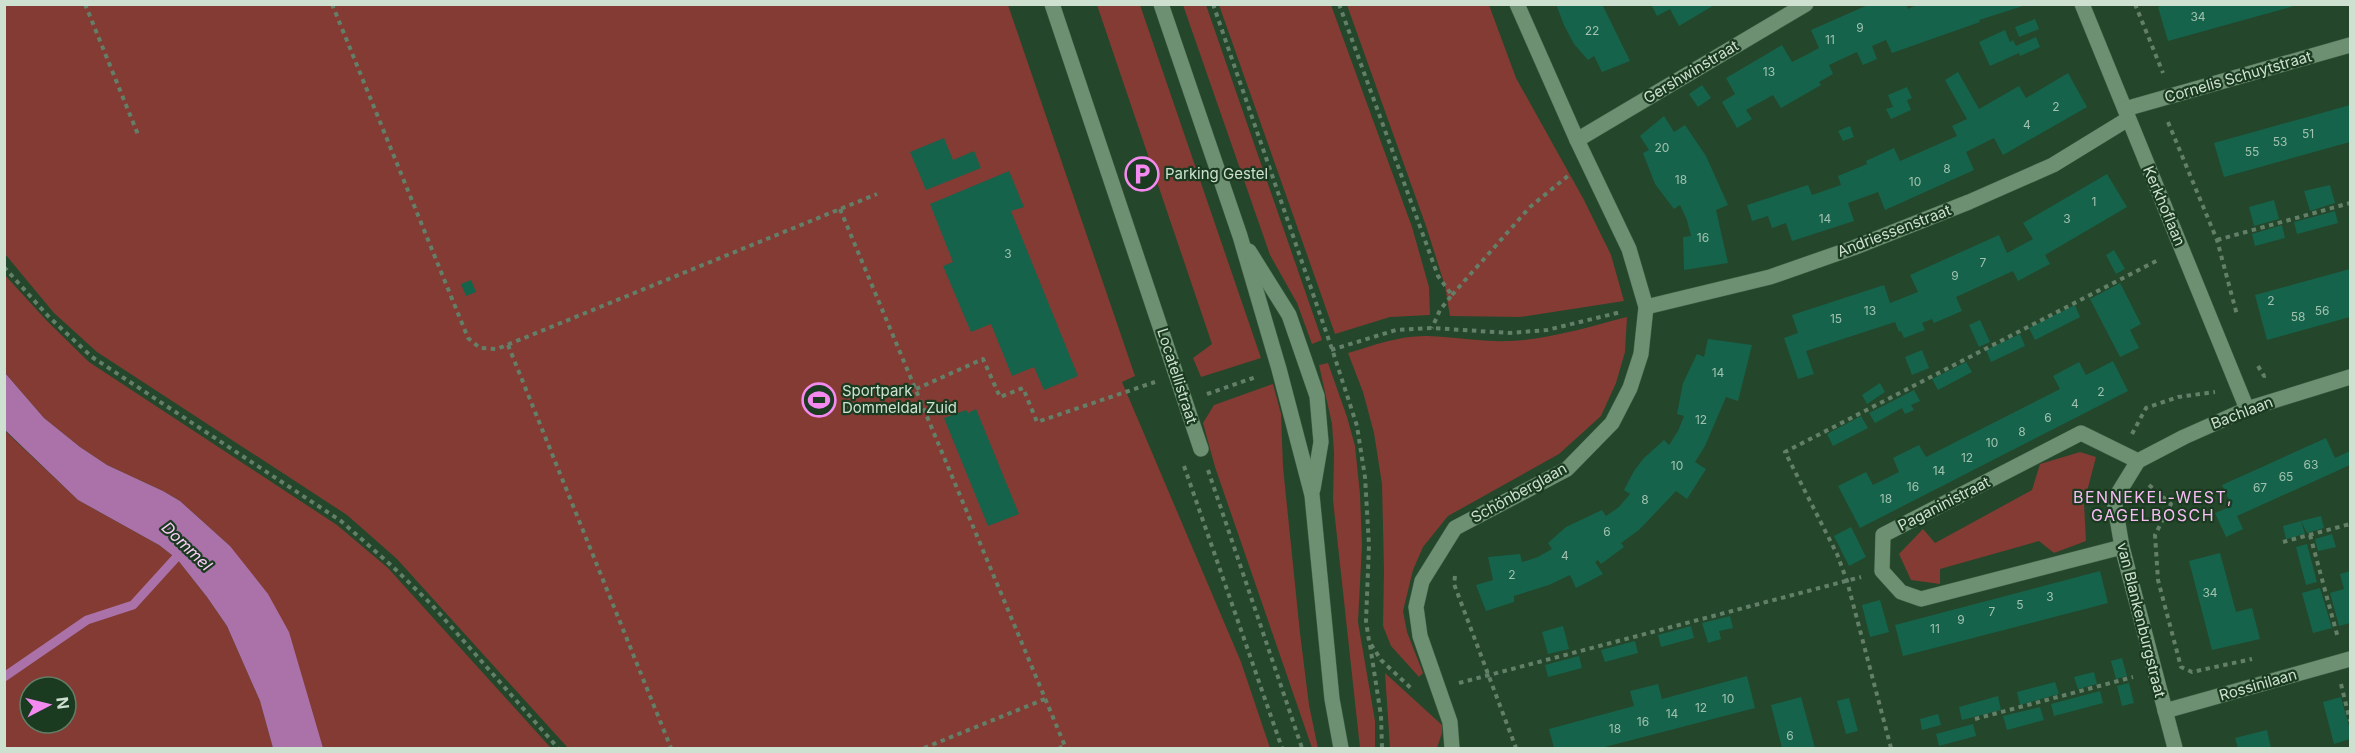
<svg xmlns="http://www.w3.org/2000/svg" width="2355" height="753" viewBox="0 0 2355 753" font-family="Inter,sans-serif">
	<rect width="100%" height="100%" fill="#24462a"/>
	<g fill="#833b33" fill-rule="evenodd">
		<path d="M4 5H1008L1135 376 1122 382 1241 662 1270 748H568L397 559 347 515 97 352 54 313 5 254Z"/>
		<path d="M1097 5H1140L1261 358 1201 377 1193 358 1212 344Z"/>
		<path d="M1183 5H1206L1322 340 1312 344 1297 303 1270 255Z"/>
		<path d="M1219 5H1331L1412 227 1429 287 1430 315 1390 317 1335 334Z"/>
		<path d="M1347 5H1489L1516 78 1584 200 1611 255 1624 301 1520 317 1450 316 1445 286 1426 226Z"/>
		<path d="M4 274 47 321 89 362 337 525 388 568 551 748H323L314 723 230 546 180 501 163 491 107 465 80 447 44 418 5 373Z"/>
		<path d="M1627 317 1625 352 1616 383 1601 416 1559 454 1448 516 1423 547 1413 570 1403 611 1407 632 1423 673 1419 677 1391 646 1383 626 1384 570 1382 484 1374 433 1363 392 1348 353C1374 345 1401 335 1428 336 1456 337 1483 342 1510 341 1550 339 1588 327 1627 317Z"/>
		<path d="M1328 363 1347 417 1355 446 1360 494 1362 545 1358 622 1375 721V748H1360L1333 500 1334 453 1332 424 1319 365Z"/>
		<path d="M1273 384 1281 414 1283 467 1300 633 1309 705 1318 748H1312L1215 467 1203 423 1214 405Z"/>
		<path d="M4 430 78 500 159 545 177 559 207 597 227 626 260 701 273 748H5ZM30 687H66V723H30Z"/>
		<path d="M2080 452 2096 457 2084 503 2086 541 2054 553 2039 541 1940 569V584L1911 580 1899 554 1923 529 1935 543 2032 490 2040 464Z"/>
		<path d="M1385 673 1442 725V733L1437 748H1390Z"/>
	</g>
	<path fill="#aa72a8" d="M5 373 44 418 80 447 107 465 163 491 180 501 230 546 268 594 289 632 323 748H273L260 701 227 626 207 597 177 559 159 545 78 500 5 430Z"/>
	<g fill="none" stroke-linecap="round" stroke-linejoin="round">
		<path stroke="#aa72a8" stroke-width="9" d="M4 677 87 620 133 605 183 550"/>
	</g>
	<g fill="#16634c">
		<path d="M1556 4H1602L1630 61 1602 72 1594 56 1588 60 1574 44 1564 25Z"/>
		<path d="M1651 4H1716L1679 26 1670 9 1657 16Z"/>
		<path d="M1870 4H1906L1908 9 1919 4 2026 5 1979 20 1980 22 1892 53 1886 40 1872 46 1877 59 1863 65 1857 52 1829 65 1833 74 1819 82 1821 85 1781 108 1773 95 1746 110 1752 119 1737 128 1722 102 1735 94 1726 78 1782 45 1792 62 1806 55 1819 48 1811 30Z"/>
		<path d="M2166 4H2298V5L2168 41 2158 7Z"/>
		<path d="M2035 19 2039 29 2019 37 2015 27Z"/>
		<path d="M2005 30 2010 42 2013 40 2016 46 2036 37 2040 47 2020 56 2019 53 1990 66 1979 42Z"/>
		<path d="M1958 72 1979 109 2019 86 2026 98 2068 73 2087 107 2003 155 1994 138 1966 152 1974 170 1885 210 1878 192 1848 203 1854 221 1792 241 1786 223 1772 228 1768 216 1752 221 1747 205 1808 185 1812 195 1841 185 1838 176 1867 164 1866 161 1894 148 1900 161 1957 136 1952 126 1967 119 1945 80Z"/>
		<path d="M1702 85 1711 98 1698 107 1689 94Z"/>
		<path d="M1907 87 1912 98 1907 100 1911 110 1891 119 1886 109 1893 107 1888 95Z"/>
		<path d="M2350 105V142L2224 177 2214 143Z"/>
		<path d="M1664 116 1674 132 1685 125 1706 156 1728 205 1716 210 1728 263 1684 270 1683 237 1691 236 1687 220 1680 205 1674 209 1655 184 1643 153 1649 150 1640 136Z"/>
		<path d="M1850 126 1854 137 1843 141 1838 131Z"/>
		<path d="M944 138 953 160 974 151 981 168 926 190 910 152Z"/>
		<path d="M1009 171 1024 207 1011 211 1078 376 1044 390 1034 367 1012 376 991 324 971 332 943 266 953 262 930 204Z"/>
		<path d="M2107 174 2127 207 2045 255 2050 264 2018 281 2013 271 1956 297 1962 311 1934 323 1932 319 1922 323 1925 330 1904 338 1901 331 1899 332 1895 322 1806 351 1814 374 1798 379 1784 338 1798 333 1792 315 1884 285 1890 303 1918 292 1910 275 1999 235 2007 253 2033 239 2023 223Z"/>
		<path d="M2330 185 2335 203 2310 211 2304 191Z"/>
		<path d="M2274 200 2279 219 2254 226 2249 207Z"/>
		<path d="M2335 211 2338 223 2297 234 2294 222Z"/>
		<path d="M2282 225 2285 238 2255 246 2252 234Z"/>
		<path d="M2114 250 2125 269 2116 274 2106 255Z"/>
		<path d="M2350 269V317L2267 340 2255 295Z"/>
		<path d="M471 280 476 292 466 296 461 284Z"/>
		<path d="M2120 283 2141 324 2130 330 2139 348 2120 357 2090 299Z"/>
		<path d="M2075 305 2080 317 2035 340 2029 328Z"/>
		<path d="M1980 320 1990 342 1979 347 1969 325Z"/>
		<path d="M2020 334 2025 346 1991 362 1986 350Z"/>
		<path d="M1708 339 1752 345 1738 401 1726 397 1705 446 1695 462 1706 469 1687 499 1676 491 1639 530 1621 543 1624 547 1601 564 1598 560 1595 562 1603 574 1576 588 1570 575 1549 585 1514 596V602L1486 611 1476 585 1493 580 1488 557 1520 554 1522 562 1538 557 1552 549 1548 543 1566 527 1602 510 1606 516 1619 507 1630 494 1624 490 1634 471 1644 458 1664 440 1669 445 1678 431 1684 416 1677 414 1683 383 1697 354 1704 357Z"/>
		<path d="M1922 350 1929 368 1912 375 1905 357Z"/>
		<path d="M2113 361 2128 391 1860 528 1838 486 1866 472 1873 485 1899 472 1893 458 1919 445 1926 457 2060 389 2053 376 2079 362 2086 375Z"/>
		<path d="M1966 362 1972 372 1938 390 1932 379Z"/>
		<path d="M1880 383 1885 392 1867 404 1862 395Z"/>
		<path d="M1914 390 1920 401 1911 405 1914 410 1905 414 1902 408 1875 423 1869 413Z"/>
		<path d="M976 409 1019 514 988 526 944 418 966 410 968 413Z"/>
		<path d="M1861 416 1868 428 1833 446 1827 434Z"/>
		<path d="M2326 438 2335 458 2350 451V465L2237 516 2243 529 2226 537 2215 513 2232 506 2222 485Z"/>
		<path d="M2321 516 2324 528 2307 533 2301 521Z"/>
		<path d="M2301 521 2305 534 2286 539 2283 526Z"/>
		<path d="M1851 527 1866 557 1849 566 1834 536Z"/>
		<path d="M2332 534 2336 547 2318 551 2315 539Z"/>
		<path d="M2307 544 2317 582 2306 585 2296 547Z"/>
		<path d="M2220 553 2236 612 2252 608 2260 639 2212 650 2189 561Z"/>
		<path d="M2100 571 2108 603 1903 656 1895 625Z"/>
		<path d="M2350 571V623L2339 626 2330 593 2344 589 2340 574Z"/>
		<path d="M2320 588 2332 628 2313 633 2302 593Z"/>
		<path d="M1880 600 1889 632 1870 637 1862 605Z"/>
		<path d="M1730 616 1733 628 1719 631 1721 639 1708 643 1702 623Z"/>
		<path d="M1563 626 1569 649 1548 654 1542 632Z"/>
		<path d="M1691 626 1694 638 1661 647 1658 635Z"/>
		<path d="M1635 641 1638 653 1605 662 1601 650Z"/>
		<path d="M1579 656 1582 668 1548 677 1545 665Z"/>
		<path d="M2122 658 2127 676 2116 679 2111 661Z"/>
		<path d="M2094 672 2097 684 2078 689 2074 677Z"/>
		<path d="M1747 676 1755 708 1601 748H1554L1549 729 1634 706 1630 691 1658 684 1662 699Z"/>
		<path d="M2055 682 2059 694 2020 705 2017 692Z"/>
		<path d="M2129 683 2134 703 2122 706 2117 686Z"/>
		<path d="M2100 691 2103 703 2054 716 2051 704Z"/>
		<path d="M1998 696 2001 710 1962 720 1959 707Z"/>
		<path d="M1801 697 1815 748H1782L1771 705Z"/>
		<path d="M2341 697 2350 730V739L2334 744 2323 702Z"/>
		<path d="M1849 698 1858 731 1846 734 1837 701Z"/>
		<path d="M2040 707 2044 720 2007 730 2003 716Z"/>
		<path d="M1938 714 1941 725 1922 730 1920 719Z"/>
		<path d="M1973 724 1976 736 1939 746 1936 734Z"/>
		<path d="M2267 730 2271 748H2238L2235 738Z"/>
	</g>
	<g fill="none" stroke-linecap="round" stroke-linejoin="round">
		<defs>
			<g id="minor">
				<path d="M1052 4 1201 449"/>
				<path d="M2082 4 2247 409"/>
				<path d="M2125 109 2350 45"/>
				<path d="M1577 140 1806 4"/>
				<path d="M1646 307 1770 277 1853 248 1969 202 2053 165 2128 119"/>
				<path d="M2122 547 1921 599 1901 592 1882 571 1883 535 2081 433 2138 461"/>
				<path d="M2165 711 2350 659"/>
				<path d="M1452 748 1450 722 1420 636 1416 607 1422 581 1455 528 1567 469 1612 423 1630 388 1641 354 1646 307 1629 249 1577 140 1517 4"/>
				<path d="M2175 748 2122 547 2114 500 2138 461 2184 437 2247 409 2350 377"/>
			</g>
			<g id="secondary">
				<path d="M1161 4 1240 236 1279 369 1312 495 1332 699 1341 748"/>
				<path d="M1249 251 1289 315 1317 396 1321 442 1313 489"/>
			</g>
		</defs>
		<use href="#minor" stroke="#44624a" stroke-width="16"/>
		<use href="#secondary" stroke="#44624a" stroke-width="16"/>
		<g stroke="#637f68" stroke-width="4" stroke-dasharray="4.5 4.5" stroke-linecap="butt">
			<path d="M85 4 139 137"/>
			<path d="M332 4 468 338 480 348 497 349 877 194"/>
			<path d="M1213 4 1332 349 1357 426 1365 477 1369 545 1366 621 1369 641 1381 660 1413 690"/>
			<path d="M1339 4 1438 276 1452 295 1440 310 1432 328"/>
			<path d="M2135 4 2163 73"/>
			<path d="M2168 122 2217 240 2237 315"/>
			<path d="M840 209 1065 746 1059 748"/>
			<path d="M2217 240 2350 203"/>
			<path d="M4 267 49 317 92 357 341 521 392 566 432 605 558 748"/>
			<path d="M1452 295 1530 207 1569 175"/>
			<path d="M508 345 671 748"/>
			<path d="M1331 350 1396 330 1432 328 1510 333 1547 330 1621 312"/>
			<path d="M2258 366 2264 376 2269 375"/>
			<path d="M916 389 983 359 1000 397 1023 388 1037 422 1155 382"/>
			<path d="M1207 394 1256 377"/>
			<path d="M2132 434 2146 408 2178 397 2215 392"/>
			<path d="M1184 466 1282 748"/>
			<path d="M1208 470 1302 748"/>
			<path d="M2149 485 2171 504 2155 535 2158 580 2181 667 2192 672 2252 659"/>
			<path d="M2310 535 2338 638"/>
			<path d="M2283 542 2350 524"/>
			<path d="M1455 576 1454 584 1516 748"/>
			<path d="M1370 645 1381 716 1382 748"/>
			<path d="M1459 683 1861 577"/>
			<path d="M2341 684 2350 721"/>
			<path d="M1975 719 2133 677"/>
			<path d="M924 748 1045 699"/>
			<path d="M1891 748 1847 581 1837 554 1785 452 2160 259"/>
		</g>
		<use href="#minor" stroke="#6c9071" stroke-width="15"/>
		<use href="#secondary" stroke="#6c9071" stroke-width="15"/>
	</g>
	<defs>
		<symbol id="parking-ring" viewBox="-11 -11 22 22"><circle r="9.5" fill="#1a3b20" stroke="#f489f0" stroke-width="1.5"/><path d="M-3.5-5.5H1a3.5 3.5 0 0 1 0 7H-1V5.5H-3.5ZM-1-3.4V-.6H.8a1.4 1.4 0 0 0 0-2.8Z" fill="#f489f0"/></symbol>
		<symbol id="stadium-ring" viewBox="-11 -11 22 22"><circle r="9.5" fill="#1a3b20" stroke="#f489f0" stroke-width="1.5"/><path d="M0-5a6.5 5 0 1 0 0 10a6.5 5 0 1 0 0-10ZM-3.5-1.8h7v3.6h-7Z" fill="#f489f0"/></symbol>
	</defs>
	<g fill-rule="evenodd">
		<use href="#parking-ring" x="1123" y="155" width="38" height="38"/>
		<use href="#stadium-ring" x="800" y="381" width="38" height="38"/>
	</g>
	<g text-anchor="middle" stroke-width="4.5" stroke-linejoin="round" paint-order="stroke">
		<g font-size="12" fill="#a0c2af">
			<text x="2198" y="21">34</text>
			<text x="1860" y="32">9</text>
			<text x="1592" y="35">22</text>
			<text x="1830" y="44">11</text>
			<text x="1769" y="76">13</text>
			<text x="2056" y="111">2</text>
			<text x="2027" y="129">4</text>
			<text x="2308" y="138">51</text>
			<text x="2280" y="146">53</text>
			<text x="1662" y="152">20</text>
			<text x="2252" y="156">55</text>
			<text x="1947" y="173">8</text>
			<text x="1681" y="184">18</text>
			<text x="1915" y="186">10</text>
			<text x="2094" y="206">1</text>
			<text x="1825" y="223">14</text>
			<text x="2067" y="223">3</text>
			<text x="1703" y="242">16</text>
			<text x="1008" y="258">3</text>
			<text x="1983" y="267">7</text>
			<text x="1955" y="280">9</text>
			<text x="2271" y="305">2</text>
			<text x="1870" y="315">13</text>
			<text x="2322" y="315">56</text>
			<text x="2298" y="321">58</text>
			<text x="1836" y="323">15</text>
			<text x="1718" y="377">14</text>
			<text x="2101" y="396">2</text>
			<text x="2075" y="408">4</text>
			<text x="2048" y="422">6</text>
			<text x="1701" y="424">12</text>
			<text x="2022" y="436">8</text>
			<text x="1992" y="447">10</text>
			<text x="1967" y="462">12</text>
			<text x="2311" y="469">63</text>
			<text x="1677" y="470">10</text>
			<text x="1939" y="475">14</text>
			<text x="2286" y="481">65</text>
			<text x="1913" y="491">16</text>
			<text x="2260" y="492">67</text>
			<text x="1886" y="503">18</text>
			<text x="1645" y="504">8</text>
			<text x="1607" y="536">6</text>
			<text x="1565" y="560">4</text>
			<text x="1512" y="579">2</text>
			<text x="2210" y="597">34</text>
			<text x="2050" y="601">3</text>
			<text x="2020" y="609">5</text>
			<text x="1992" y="616">7</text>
			<text x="1961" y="624">9</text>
			<text x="1935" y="633">11</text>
			<text x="1728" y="703">10</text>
			<text x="1701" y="712">12</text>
			<text x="1672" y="718">14</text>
			<text x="1643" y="726">16</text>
			<text x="1615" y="733">18</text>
			<text x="1790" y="740">6</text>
		</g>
		<g font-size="15" fill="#cee1d0" stroke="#1a3b20">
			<text transform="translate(1691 72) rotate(-31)" y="5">Gershwinstraat</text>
			<text transform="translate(2238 77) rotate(-16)" y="5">Cornelis Schuytstraat</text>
			<text transform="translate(2164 206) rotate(67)" y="5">Kerkhoflaan</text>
			<text transform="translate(1894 231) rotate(-21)" y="5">Andriessenstraat</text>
			<text transform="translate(1177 376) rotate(72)" y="5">Locatellistraat</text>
			<text transform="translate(2242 413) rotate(-21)" y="5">Bachlaan</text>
			<text transform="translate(1519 493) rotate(-29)" y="5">Schönberglaan</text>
			<text transform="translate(1944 504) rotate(-27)" y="5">Paganinistraat</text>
			<text transform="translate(2141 620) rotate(76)" y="5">van Blankenburgstraat</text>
			<text transform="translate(2258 685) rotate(-16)" y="5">Rossinilaan</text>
		</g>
		<g font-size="15" fill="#cee1d0" stroke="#1a3b20" text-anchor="start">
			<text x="1165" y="179">Parking Gestel</text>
			<text x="842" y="396">Sportpark<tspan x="842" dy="17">Dommeldal Zuid</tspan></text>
		</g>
		<g font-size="16" letter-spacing="1.5" fill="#f9bdf6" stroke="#1a3b20">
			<text x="2153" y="503">BENNEKEL-WEST,<tspan x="2153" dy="18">GAGELBOSCH</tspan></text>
		</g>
		<g font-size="16" font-style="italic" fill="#fdcefa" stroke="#1a3b20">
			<text transform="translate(187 546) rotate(44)" y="6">Dommel</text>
		</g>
	</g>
	<rect width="2355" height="753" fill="none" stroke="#cee1d0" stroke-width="12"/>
	<g transform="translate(48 705) rotate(83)"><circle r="28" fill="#1a3b20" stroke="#627d66" stroke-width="1.5"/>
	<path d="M0-4.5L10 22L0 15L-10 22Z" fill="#f489f0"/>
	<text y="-9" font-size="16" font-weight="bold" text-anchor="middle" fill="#cee1d0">N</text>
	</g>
</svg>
